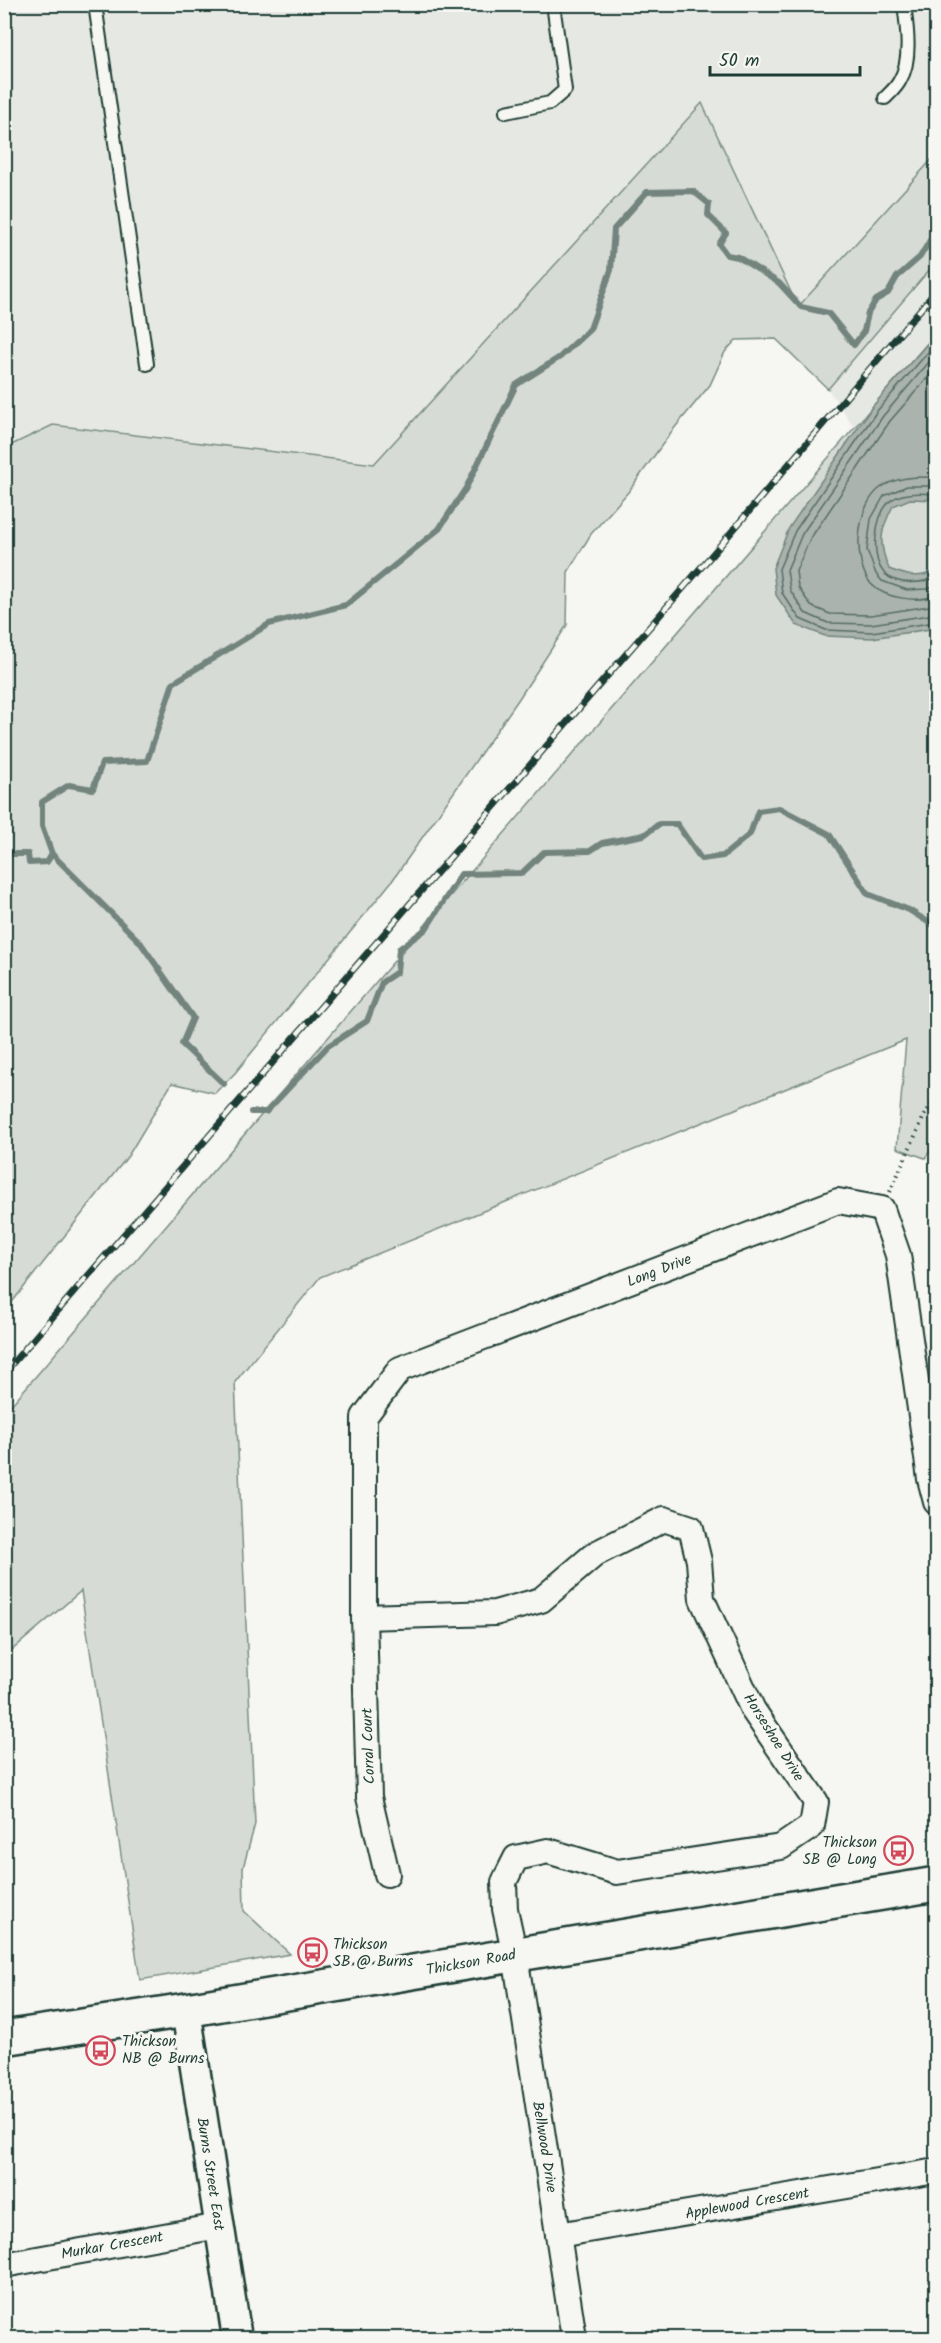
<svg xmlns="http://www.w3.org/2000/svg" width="941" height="2343" viewBox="0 0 941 2343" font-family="Kalam,sans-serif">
	<rect width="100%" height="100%" fill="#f6f6f2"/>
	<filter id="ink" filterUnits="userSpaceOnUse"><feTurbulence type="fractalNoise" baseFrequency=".0167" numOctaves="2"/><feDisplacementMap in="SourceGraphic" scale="12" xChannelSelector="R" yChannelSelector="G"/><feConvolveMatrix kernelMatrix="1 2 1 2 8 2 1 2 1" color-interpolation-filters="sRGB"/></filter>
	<g filter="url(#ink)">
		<g fill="#e6e8e4">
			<path d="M4 5H936V155L798 308 702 104 374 464 54 425 5 448Z"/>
			<path d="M936 262V333L855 428 828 389Z"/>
		</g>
		<g fill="#d6dbd6" stroke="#7a8c85" stroke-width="1.5">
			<path d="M702 103 798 307 936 155V262L828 389 776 339 736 340 725 352 710 385 672 431 629 491 591 534 568 572 567 625 518 700 392 881 235 1073 215 1093 172 1083 128 1156 5 1311V448L53 425 374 464Z"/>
			<path d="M936 333V1143L925 1158 897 1148 906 1040 320 1277 235 1382 255 1824 243 1868 244 1911 290 1954 140 1980 81 1591 5 1656V1412Z"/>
		</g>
		<path fill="#aab3ae" stroke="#72847d" stroke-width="1.5" d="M933 337H936V500L910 499 893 506C880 531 878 543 889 569 907 576 918 579 936 571V628L872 638 825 636 796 625 776 595 773 568 789 528 872 407Z"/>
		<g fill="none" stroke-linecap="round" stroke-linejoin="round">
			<g stroke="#576c65" stroke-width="1.5">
				<path d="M936 343 877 411 795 531 779 569 782 593 800 619 826 630 872 632 936 622"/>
				<path d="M936 354 883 416 802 534 787 570 790 590 805 613 828 623 871 624 936 614"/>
				<path d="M936 368 890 421 810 539 796 571 798 587 811 606 830 614 871 615 936 605"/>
				<path d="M936 477C917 477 895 476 879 489 856 508 852 561 871 584 885 599 919 603 936 595"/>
				<path d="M936 486H907L884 496 871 519 867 550 876 574 882 581 907 590 927 589 936 586"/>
				<path d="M936 494C922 493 898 491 888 503 875 518 870 557 884 573 896 586 922 584 936 577"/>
			</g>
			<g stroke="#72847d" stroke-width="6">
				<path d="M4 854H28L29 863 47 862 52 854 42 826V802L69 785 93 789 102 763 147 761 173 683 269 624 346 605 439 529 466 488 516 385 560 357 590 329 611 270 614 229 647 192 693 191 709 204 708 215 726 233 719 244 727 255 738 257 779 283 801 307 828 313 854 345 864 331 868 313 876 300 888 293 897 277 920 257 936 230"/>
				<path d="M52 854 140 942 193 1018 182 1044 224 1084"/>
				<path d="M251 1112H266L328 1046 367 1021 382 982 397 972 399 949 426 929 461 874 522 873 544 852 590 851 602 843 644 835 659 824H677L701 859 723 856 750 834 758 811 779 808 829 834 868 894 909 910 936 927"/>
			</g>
			<defs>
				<g id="service">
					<path d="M95 4 147 364"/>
					<path d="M885 98C890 93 897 87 900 80 912 60 907 27 904 4"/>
					<path d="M506 112 550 103 565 90 553 4"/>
				</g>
				<g id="minor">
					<path d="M364 1617 495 1613 541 1600 595 1554 664 1519 691 1528 699 1561 702 1599 753 1710 816 1802 812 1826 781 1847 617 1872 548 1851 516 1858 504 1882 505 1909 515 1955 574 2338"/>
					<path d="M387 1874 369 1797 364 1617V1417L400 1369 838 1201 882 1209 898 1255 930 1479 936 1502"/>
					<path d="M558 2235 936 2171"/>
					<path d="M4 2265 219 2226"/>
				</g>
				<path id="tertiary" d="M186 2010 237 2338"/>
				<path id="secondary" d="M4 2038 186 2010 936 1884"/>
			</defs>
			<use href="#service" stroke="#1f3d34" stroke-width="16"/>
			<use href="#minor" stroke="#1f3d34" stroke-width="28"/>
			<use href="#tertiary" stroke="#1f3d34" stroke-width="33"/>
			<use href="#secondary" stroke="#1f3d34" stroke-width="38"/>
			<path stroke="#1f3d34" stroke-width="4" stroke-dasharray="1.5 4.5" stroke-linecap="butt" d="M890 1192 924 1116 936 1097"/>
			<use href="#service" stroke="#f6f6f2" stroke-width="12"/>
			<use href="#minor" stroke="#f6f6f2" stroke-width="24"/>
			<use href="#tertiary" stroke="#f6f6f2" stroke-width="28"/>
			<use href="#secondary" stroke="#f6f6f2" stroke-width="33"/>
			<defs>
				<path id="rail" d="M4 1373 717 549 936 291"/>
			</defs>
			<use href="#rail" stroke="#1f3d34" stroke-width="7"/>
			<use href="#rail" stroke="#f6f6f2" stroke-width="4.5" stroke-dasharray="14" stroke-linecap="butt"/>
		</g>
	</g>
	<defs>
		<symbol id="bus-ring" viewBox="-11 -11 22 22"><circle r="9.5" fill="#f6f6f2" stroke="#d1495b" stroke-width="1.5"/><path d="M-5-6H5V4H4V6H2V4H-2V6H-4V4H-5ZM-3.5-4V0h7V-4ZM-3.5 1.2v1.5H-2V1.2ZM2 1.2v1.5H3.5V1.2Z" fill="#d1495b"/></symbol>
	</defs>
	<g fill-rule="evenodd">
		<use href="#bus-ring" x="882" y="1834" width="33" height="33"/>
		<use href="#bus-ring" x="296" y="1936" width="33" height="33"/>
		<use href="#bus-ring" x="84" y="2034" width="33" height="33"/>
	</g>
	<g text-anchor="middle" stroke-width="6" stroke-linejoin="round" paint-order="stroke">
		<g font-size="15" fill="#1f3d34" stroke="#f6f6f2">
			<text transform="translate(659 1270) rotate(-21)" y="5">Long Drive</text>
			<text transform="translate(774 1737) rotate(58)" y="5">Horseshoe Drive</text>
			<text transform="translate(368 1746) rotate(-92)" y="5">Corral Court</text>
			<text transform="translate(471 1962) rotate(-10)" y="5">Thickson Road</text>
			<text transform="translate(545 2147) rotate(81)" y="5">Bellwood Drive</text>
			<text transform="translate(211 2174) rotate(81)" y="5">Burns Street East</text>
			<text transform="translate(747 2203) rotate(-10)" y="5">Applewood Crescent</text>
			<text transform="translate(112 2245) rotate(-10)" y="5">Murkar Crescent</text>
		</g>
		<g font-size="15" fill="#1f3d34" stroke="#f6f6f2" text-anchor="start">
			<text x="877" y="1847" text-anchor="end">Thickson<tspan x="877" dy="17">SB @ Long</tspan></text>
			<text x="333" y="1949">Thickson<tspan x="333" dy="17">SB @ Burns</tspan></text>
			<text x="122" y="2046">Thickson<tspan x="122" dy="17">NB @ Burns</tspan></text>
		</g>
	</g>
	<rect width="941" height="2343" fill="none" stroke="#f6f6f2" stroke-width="24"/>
	<rect x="12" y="12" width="917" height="2319" fill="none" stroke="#1f3d34" stroke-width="2" filter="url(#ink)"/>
	<path d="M710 66v9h150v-9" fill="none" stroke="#1f3d34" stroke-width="3"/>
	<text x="719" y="66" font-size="18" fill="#1f3d34" stroke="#f6f6f2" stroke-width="4.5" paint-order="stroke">50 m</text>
</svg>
